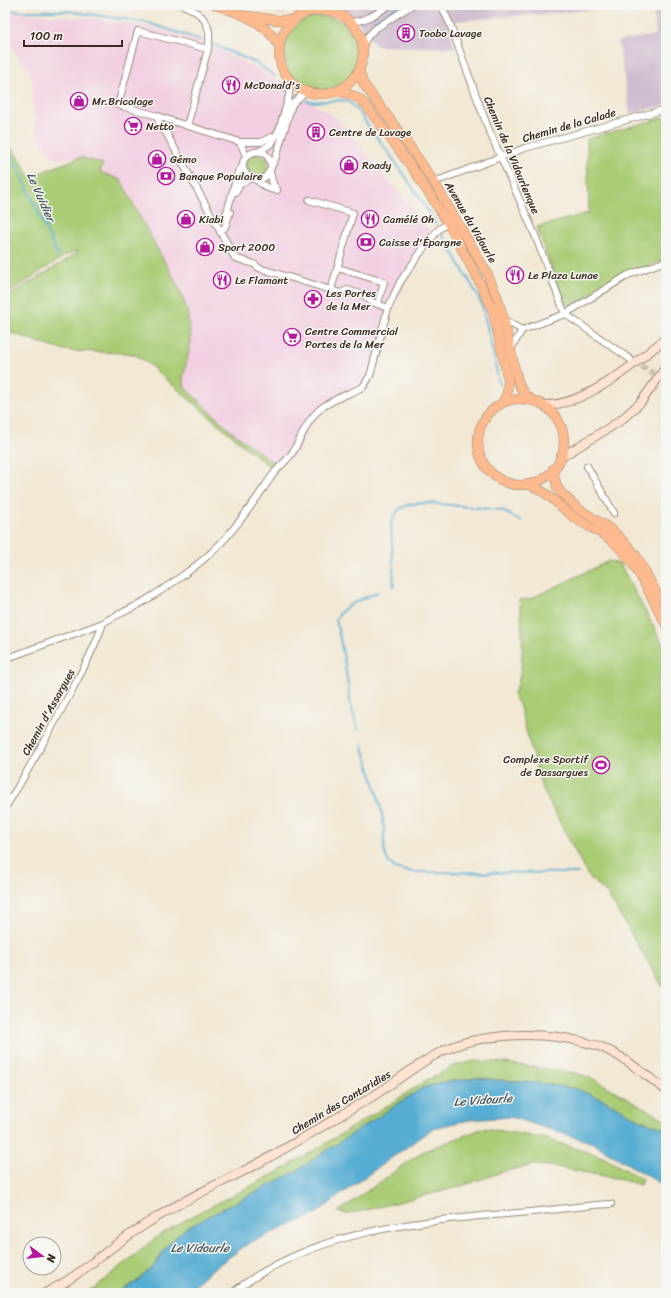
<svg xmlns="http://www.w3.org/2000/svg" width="671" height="1298" viewBox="0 0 671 1298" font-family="Sriracha,sans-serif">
	<rect width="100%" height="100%" fill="#f6f6f2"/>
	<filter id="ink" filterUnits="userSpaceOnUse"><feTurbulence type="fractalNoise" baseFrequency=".025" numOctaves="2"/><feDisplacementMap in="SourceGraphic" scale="8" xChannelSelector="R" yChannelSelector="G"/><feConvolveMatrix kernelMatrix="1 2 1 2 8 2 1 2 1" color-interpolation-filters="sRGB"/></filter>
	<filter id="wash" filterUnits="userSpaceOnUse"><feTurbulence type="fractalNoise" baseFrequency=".012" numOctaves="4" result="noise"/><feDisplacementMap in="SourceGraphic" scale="16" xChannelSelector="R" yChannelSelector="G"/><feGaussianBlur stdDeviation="0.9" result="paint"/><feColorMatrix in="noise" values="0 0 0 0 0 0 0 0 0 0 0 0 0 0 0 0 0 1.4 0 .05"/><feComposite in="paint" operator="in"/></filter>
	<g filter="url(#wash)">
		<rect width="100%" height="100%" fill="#f2e8d3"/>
		<g fill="#f2cfe1">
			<path d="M260 5H292L282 16Z"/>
			<path d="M5 12 96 19 146 26 171 32 211 46 270 75 339 120 432 234 394 305 372 386 320 413 308 429 296 455 278 466 232 432 185 388 183 378 191 341 141 219 121 180 100 172 102 164 80 157 55 159 36 134 32 96 33 78 5 37Z"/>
		</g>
		<path fill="#cfbdcf" d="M337 5H666V105L630 114 618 41 656 35 653 5 457 21 448 24 455 48 376 46 355 18Z"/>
		<g fill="#a9cc75" stroke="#727b4a">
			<circle cx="321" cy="53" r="37"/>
			<path d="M665 117 666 124V259L631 273 573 305 564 304 537 227 589 213 587 139Z"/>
			<path d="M5 140 17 155 30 177 80 157 103 164 100 172 121 180 141 219 179 288 187 310 191 341 183 378 185 388 232 432 278 466 274 470 245 447 146 362 136 355 128 353 72 351 59 349 5 331V298L76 254 78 250C52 260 30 282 5 294Z"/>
			<circle cx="257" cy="165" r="11"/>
			<path d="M609 561 620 564 666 650V988L664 989 608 895 588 876 541 786 519 704 513 695C515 691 517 687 518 684 524 663 523 622 519 600L530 599Z"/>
			<path d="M474 1061 497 1062 571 1072 592 1078 666 1120V1129L641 1120 602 1099 576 1089 539 1083 475 1078 439 1083 422 1088 291 1174 187 1227 169 1243 154 1266 136 1282 117 1293H84L96 1287 158 1236 192 1216 274 1174 310 1153 393 1102 428 1079 436 1076 453 1066Z"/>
			<path d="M484 1128 543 1138 603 1157 642 1179 640 1185 614 1178 551 1166 534 1165 505 1171 458 1187 383 1206 348 1214 338 1212 422 1152Z"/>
		</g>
		<path fill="#57add3" stroke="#496c78" d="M475 1078 539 1083 576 1089 602 1099 641 1120 666 1129V1187L593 1143 511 1117 469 1120 433 1128 348 1189 316 1214 249 1243 211 1270 185 1293H117L136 1282 154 1266 169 1243 187 1227 291 1174 422 1088 439 1083Z"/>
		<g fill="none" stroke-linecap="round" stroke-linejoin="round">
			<g stroke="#57add3" stroke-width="2">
				<path d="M5 11H66L145 22 201 40"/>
				<path d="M374 21 400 5"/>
				<path d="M214 45 256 63 275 76"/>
				<path d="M307 101C319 104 341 97 349 102 357 108 364 120 370 128 394 159 416 191 436 224"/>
				<path d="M5 148 15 161 58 256"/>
				<path d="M442 234 478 296 483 308 500 386"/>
				<path d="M394 586 391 524 398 510 409 504 429 503 501 510 521 521"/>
				<path d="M358 729 351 707 345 664 336 619C344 604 363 599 378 592"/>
				<path d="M362 744C370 771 381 800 384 828 385 838 382 852 388 861 393 870 406 871 415 872L578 873"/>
			</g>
		</g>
	</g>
	<g filter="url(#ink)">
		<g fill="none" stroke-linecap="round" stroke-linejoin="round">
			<path stroke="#cdc2af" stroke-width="6" stroke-dasharray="6 3" stroke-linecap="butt" d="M634 361 666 382"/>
			<defs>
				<g id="street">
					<path d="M183 5C205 14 213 26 208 49"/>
					<path d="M441 5 450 24 488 128 535 235 565 314"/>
					<path d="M349 22C365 22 377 13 390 5"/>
					<path d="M362 47 368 36 375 29 412 5"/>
					<path d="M158 116C158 121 160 128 165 131L235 258 254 264 259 268 341 293 347 290 364 295 372 302 388 308"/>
					<path d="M187 126 208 49 138 31 118 105 158 116 172 121 240 142H261L271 137 274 138"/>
					<path d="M240 142 246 156"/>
					<path d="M260 151 272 143 279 130 289 96 290 80"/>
					<path d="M271 165C265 135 226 162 251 178 269 184 269 169 276 157L292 104 302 95 307 91"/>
					<path d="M270 172 273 184 277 190"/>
					<path d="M255 179C262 184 269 191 277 190"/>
					<path d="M434 182 525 148 666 109"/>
					<path d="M236 192 240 184 251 178"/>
					<path d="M309 200 353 213 331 290"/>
					<path d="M215 222 225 216 227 212 238 172 243 166"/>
					<path d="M220 232 225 227 230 212"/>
					<path d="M338 268 384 282 378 303"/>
					<path d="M565 314 630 359"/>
					<path d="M504 320 522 330"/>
					<path d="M511 349 522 330 565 314 628 275 666 261"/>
					<path d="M587 466 614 513"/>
					<path d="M5 659 103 623C115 615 130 610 143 602 170 585 199 566 221 543 241 522 256 499 272 476 278 467 287 461 292 453 302 438 306 421 320 409 332 399 349 394 363 387L370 376 388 308 400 282 425 246 438 230 448 223"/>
					<path d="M5 808C29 769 51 730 72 690 83 669 96 646 103 623"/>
					<path d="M232 1293C316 1227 428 1220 530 1212 557 1210 584 1205 611 1204"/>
				</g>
				<g id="secondary">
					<path d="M543 405C584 407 636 363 666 338"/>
					<path d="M560 458 620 421 641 402 666 367"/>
					<path d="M45 1293C72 1280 94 1261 118 1243 131 1234 145 1224 159 1216 190 1196 224 1182 257 1164 295 1144 332 1120 370 1098 403 1078 433 1049 471 1041 508 1033 548 1033 584 1042 590 1044 596 1045 601 1047 625 1057 645 1075 666 1090"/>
				</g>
				<g id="primary">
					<path d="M215 5C240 13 267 22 279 46"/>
					<circle cx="321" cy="52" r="42"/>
					<path d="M246 16C263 17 277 22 294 20"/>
					<path d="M359 69 363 83 410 147 434 182 487 273 498 299 504 320 516 374 520 387 526 396 532 400"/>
					<path d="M335 91C347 93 356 95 365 104L413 169 448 223 483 289 493 311 508 380 507 394 502 403"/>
					<circle cx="521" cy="442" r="43"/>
					<path d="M553 469 557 487 563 495 577 508 612 530 628 546 637 557 658 596"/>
					<path d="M528 484C550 493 557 505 575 518 586 526 600 531 611 540 637 561 650 596 666 624"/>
				</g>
			</defs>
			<use href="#street" stroke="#968978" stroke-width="8"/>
			<use href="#secondary" stroke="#968978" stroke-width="10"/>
			<use href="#primary" stroke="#968978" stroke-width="10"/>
			<use href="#street" stroke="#fff" stroke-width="6"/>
			<use href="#secondary" stroke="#fee3d2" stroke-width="8"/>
			<use href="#primary" stroke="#fcba8e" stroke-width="9"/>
		</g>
	</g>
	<defs>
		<symbol id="building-ring" viewBox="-11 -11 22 22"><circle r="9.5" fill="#f6f6f2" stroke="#b5179e" stroke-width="1.5"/><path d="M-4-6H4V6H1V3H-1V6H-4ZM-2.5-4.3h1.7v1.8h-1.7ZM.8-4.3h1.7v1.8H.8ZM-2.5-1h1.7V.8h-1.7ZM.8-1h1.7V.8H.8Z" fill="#b5179e"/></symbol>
		<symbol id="restaurant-ring" viewBox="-11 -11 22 22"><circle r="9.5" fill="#f6f6f2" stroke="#b5179e" stroke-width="1.5"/><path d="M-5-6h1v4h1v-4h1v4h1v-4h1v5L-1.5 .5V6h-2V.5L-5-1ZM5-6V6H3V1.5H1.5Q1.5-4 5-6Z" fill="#b5179e"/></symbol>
		<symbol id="shop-ring" viewBox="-11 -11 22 22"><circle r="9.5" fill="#f6f6f2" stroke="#b5179e" stroke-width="1.5"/><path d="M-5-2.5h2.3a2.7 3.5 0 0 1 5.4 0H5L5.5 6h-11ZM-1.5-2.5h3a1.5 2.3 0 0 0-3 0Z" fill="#b5179e"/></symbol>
		<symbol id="supermarket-ring" viewBox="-11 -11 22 22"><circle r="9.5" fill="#f6f6f2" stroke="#b5179e" stroke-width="1.5"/><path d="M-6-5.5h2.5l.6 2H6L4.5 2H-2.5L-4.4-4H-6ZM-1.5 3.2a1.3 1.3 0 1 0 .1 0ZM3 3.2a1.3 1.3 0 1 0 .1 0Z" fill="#b5179e"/></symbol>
		<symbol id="bank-ring" viewBox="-11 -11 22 22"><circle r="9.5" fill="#f6f6f2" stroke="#b5179e" stroke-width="1.5"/><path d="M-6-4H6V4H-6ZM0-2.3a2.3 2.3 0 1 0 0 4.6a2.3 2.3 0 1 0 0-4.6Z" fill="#b5179e"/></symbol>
		<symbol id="pharmacy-ring" viewBox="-11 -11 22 22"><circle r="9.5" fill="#f6f6f2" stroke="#b5179e" stroke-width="1.5"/><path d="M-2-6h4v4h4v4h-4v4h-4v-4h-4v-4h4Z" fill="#b5179e"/></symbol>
		<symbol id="stadium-ring" viewBox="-11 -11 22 22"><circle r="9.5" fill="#f6f6f2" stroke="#b5179e" stroke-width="1.5"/><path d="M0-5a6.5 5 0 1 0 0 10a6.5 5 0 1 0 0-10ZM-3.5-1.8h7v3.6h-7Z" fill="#b5179e"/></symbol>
	</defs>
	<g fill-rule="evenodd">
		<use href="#building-ring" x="396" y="23" width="20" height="20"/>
		<use href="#restaurant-ring" x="221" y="75" width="20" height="20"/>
		<use href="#shop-ring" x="69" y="91" width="20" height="20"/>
		<use href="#supermarket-ring" x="123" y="116" width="20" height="20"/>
		<use href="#building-ring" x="306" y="122" width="20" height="20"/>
		<use href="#shop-ring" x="147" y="149" width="20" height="20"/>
		<use href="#shop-ring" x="339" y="155" width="20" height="20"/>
		<use href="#bank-ring" x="156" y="166" width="20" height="20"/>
		<use href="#shop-ring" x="176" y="209" width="20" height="20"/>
		<use href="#restaurant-ring" x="360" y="209" width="20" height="20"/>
		<use href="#bank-ring" x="356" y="232" width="20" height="20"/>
		<use href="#shop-ring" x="195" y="237" width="20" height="20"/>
		<use href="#restaurant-ring" x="505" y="265" width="20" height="20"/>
		<use href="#restaurant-ring" x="212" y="270" width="20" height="20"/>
		<use href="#pharmacy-ring" x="303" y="289" width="20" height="20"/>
		<use href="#supermarket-ring" x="282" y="327" width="20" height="20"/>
		<use href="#stadium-ring" x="591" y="755" width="20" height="20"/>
	</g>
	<g text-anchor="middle" stroke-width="3" stroke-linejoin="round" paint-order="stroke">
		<g font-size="11" fill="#3b2a1e" stroke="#f6f6f2" text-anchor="start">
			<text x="419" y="37">Toobo Lavage</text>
			<text x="244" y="89">McDonald's</text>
			<text x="92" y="105">Mr.Bricolage</text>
			<text x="146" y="130">Netto</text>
			<text x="329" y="136">Centre de Lavage</text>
			<text x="170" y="163">Gémo</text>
			<text x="362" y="169">Roady</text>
			<text x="179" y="180">Banque Populaire</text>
			<text x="199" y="223">Kiabi</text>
			<text x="383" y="223">Camélé Oh</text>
			<text x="379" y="246">Caisse d'Épargne</text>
			<text x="218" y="251">Sport 2000</text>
			<text x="528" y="279">Le Plaza Lunae</text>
			<text x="235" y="284">Le Flamant</text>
			<text x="326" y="297">Les Portes<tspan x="326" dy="13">de la Mer</tspan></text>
			<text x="305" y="335">Centre Commercial<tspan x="305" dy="13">Portes de la Mer</tspan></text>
			<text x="588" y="763" text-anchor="end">Complexe Sportif<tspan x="588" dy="13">de Dassargues</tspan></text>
		</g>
		<g font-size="11" fill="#3b2a1e" stroke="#f6f6f2">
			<text transform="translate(569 125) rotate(-16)" y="4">Chemin de la Calade</text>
			<text transform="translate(512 155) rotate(67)" y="4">Chemin de la Vidourlenque</text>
			<text transform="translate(471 222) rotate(60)" y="4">Avenue du Vidourle</text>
			<text transform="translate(48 712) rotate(-61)" y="4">Chemin d'Assargues</text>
			<text transform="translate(341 1102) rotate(-31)" y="4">Chemin des Cantaridies</text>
		</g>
		<g font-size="12" font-style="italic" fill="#45585d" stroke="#f6f6f2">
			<text transform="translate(41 197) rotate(66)" y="4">Le Vuidier</text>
			<text transform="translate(483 1100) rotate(-4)" y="4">Le Vidourle</text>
			<text x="200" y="1252">Le Vidourle</text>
		</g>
	</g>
	<rect width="671" height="1298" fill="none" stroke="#f6f6f2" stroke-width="20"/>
	<g transform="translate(42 1256) rotate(105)"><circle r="19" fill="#f6f6f2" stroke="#aba49d"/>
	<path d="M0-3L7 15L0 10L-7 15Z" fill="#b5179e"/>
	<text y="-6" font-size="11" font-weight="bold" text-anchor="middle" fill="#3b2a1e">N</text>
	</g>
	<path d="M24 40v6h98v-6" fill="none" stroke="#3b2a1e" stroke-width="2"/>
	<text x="30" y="40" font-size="12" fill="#3b2a1e" stroke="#f6f6f2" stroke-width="3" paint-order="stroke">100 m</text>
</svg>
